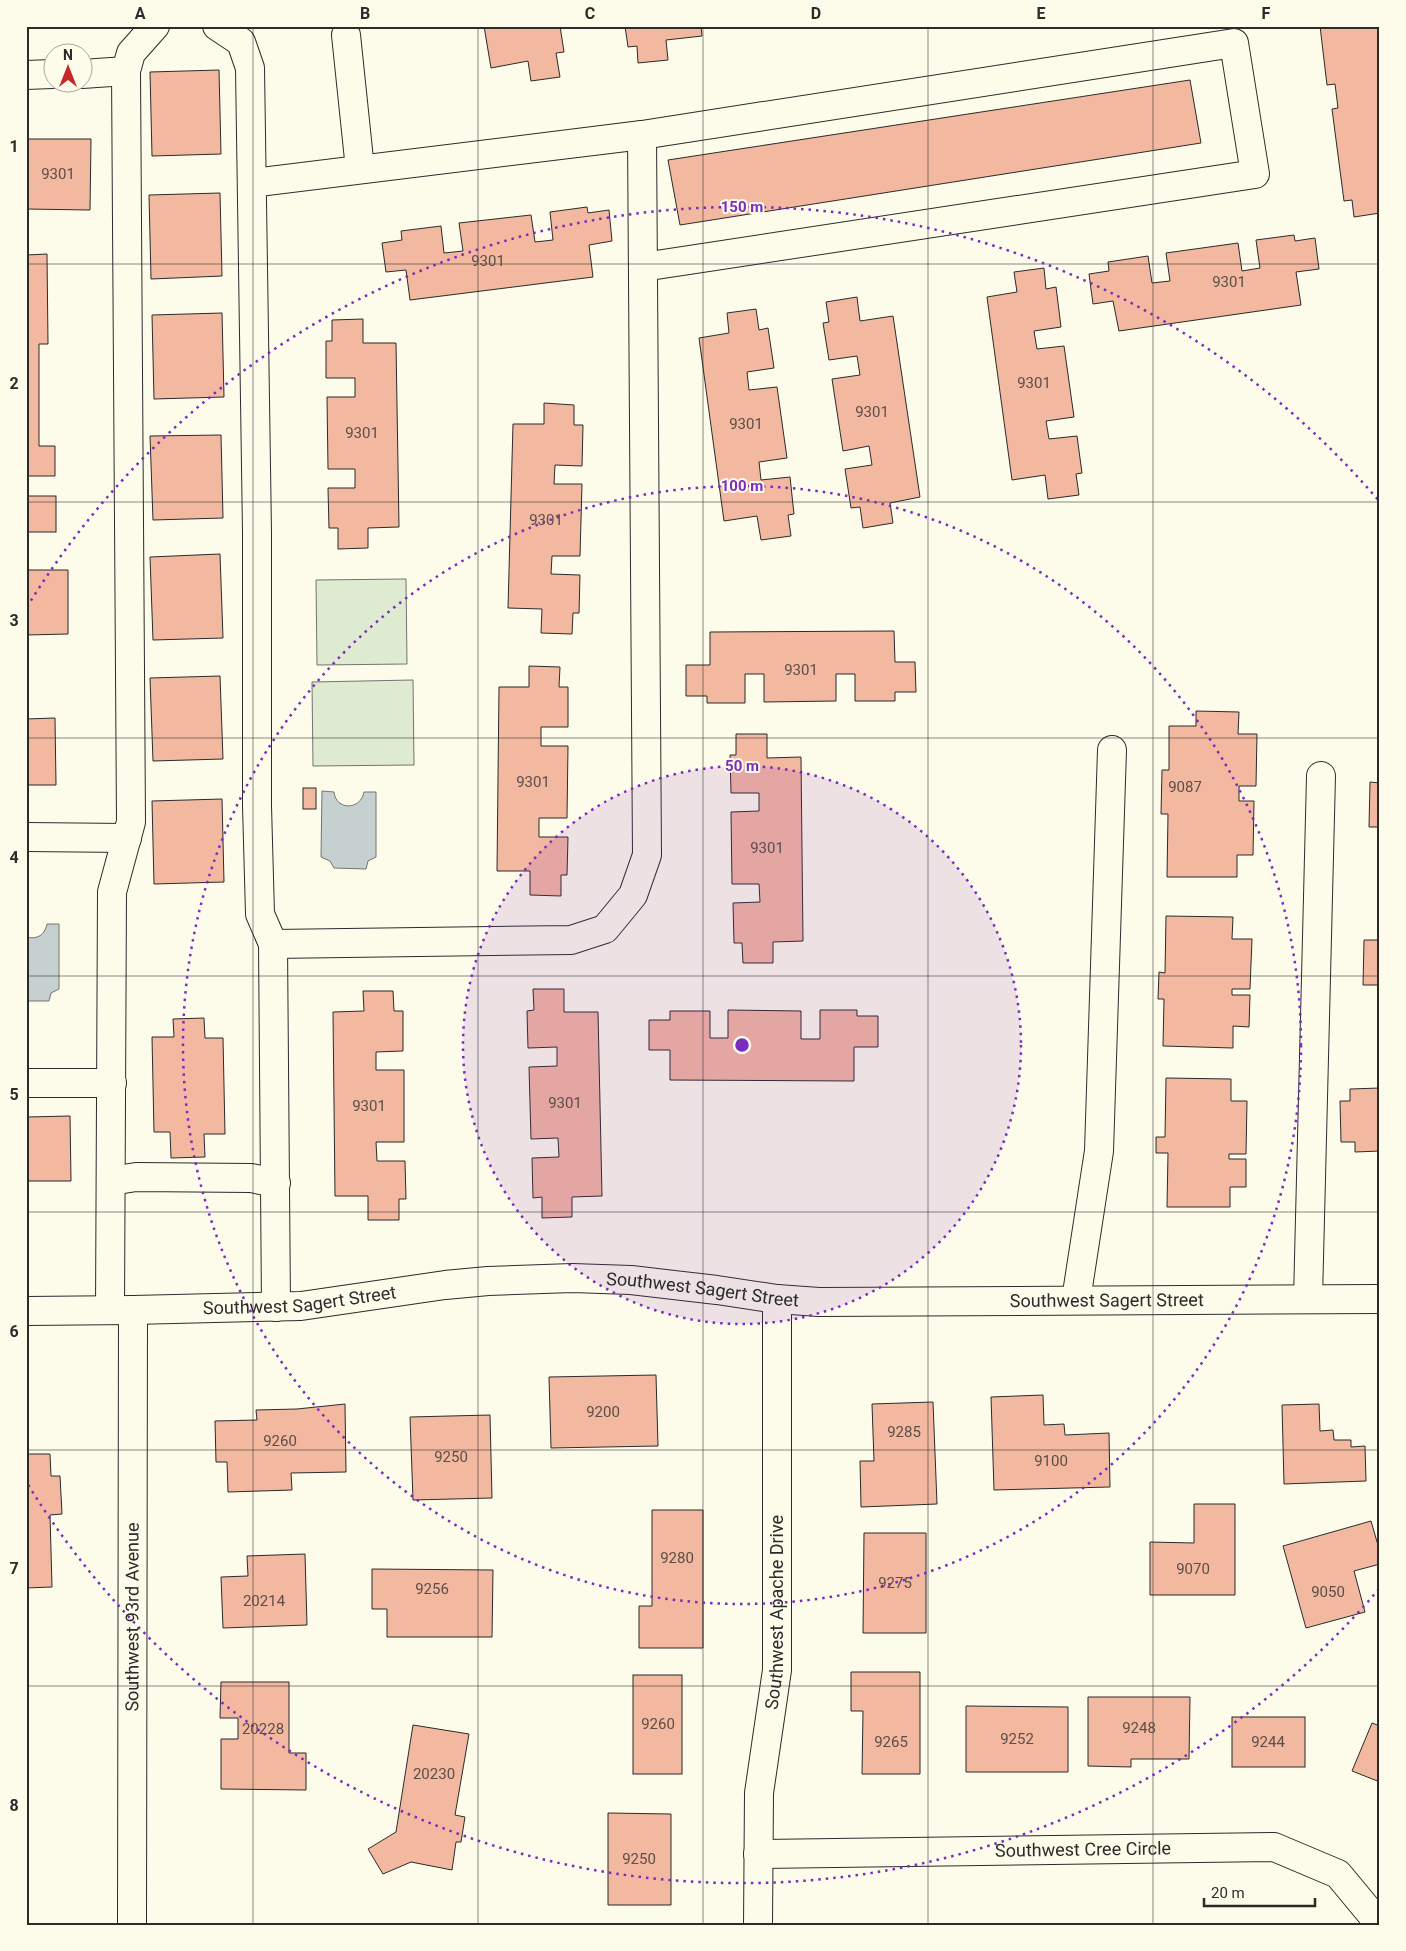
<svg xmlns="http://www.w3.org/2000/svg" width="1406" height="1951" viewBox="0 0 1406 1951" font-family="Roboto,sans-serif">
	<rect width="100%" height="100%" fill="#fdfbea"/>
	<g fill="#deebd1" stroke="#74746e">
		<path d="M406 579 407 664 317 665 316 580Z"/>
		<path d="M413 680 414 765 313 766 312 682Z"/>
	</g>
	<g fill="#c7d0d0" stroke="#74746e">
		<path d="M322 791 334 792C336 811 361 810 364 792H376V857L368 861 366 869 334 868 330 861 321 857Z"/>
		<path d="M47 924H59V989L51 993 49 1001H26V937C37 940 45 935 47 924Z"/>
	</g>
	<g fill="#f2b8a0" stroke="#2b2b2b">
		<path d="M484 26H560L564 52 556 53 560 77 531 81 528 61 491 68Z"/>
		<path d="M625 26H701L702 36 666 40 668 60 638 63 637 46 628 47Z"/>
		<path d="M1320 26H1380V213L1354 217 1352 200 1344 201 1332 109 1338 108 1335 84 1327 85Z"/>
		<path d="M219 70 221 154 152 156 150 72Z"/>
		<path d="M1190 80 1201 143 680 225 668 160Z"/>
		<path d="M26 139H91L90 210 26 209Z"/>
		<path d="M220 193 222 276 151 279 149 195Z"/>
		<path d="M587 207 588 213 609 210 612 241 589 245 593 277 410 300 406 270 386 272 382 243 402 240 401 231 441 226 444 253 463 251 459 223 531 215 535 242 553 240 550 212Z"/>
		<path d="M1294 235 1295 241 1315 238 1319 269 1296 272 1301 305 1119 331 1113 301 1093 304 1089 274 1109 271 1108 262 1148 256 1152 283 1170 281 1166 253 1238 243 1242 271 1260 268 1256 240Z"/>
		<path d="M47 254 48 344H39V446H55V476H26V255Z"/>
		<path d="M1044 268 1046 289 1056 287 1061 327 1034 331 1037 349 1064 346 1074 417 1046 421 1049 439 1077 436 1082 473 1076 474 1079 495 1048 499 1045 475 1012 480 987 297 1017 292 1014 272Z"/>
		<path d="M857 297 860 321 893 316 920 497 890 503 893 523 863 528 860 507 851 508 845 469 872 465 869 446 843 451 832 379 860 375 857 356 829 360 823 323 829 322 826 302Z"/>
		<path d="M756 309 759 330 768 328 774 368 747 372 749 390 777 387 787 458 759 462 761 480 790 477 794 514 788 515 791 536 761 540 757 516 724 521 699 338 729 333 727 313Z"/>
		<path d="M222 313 224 397 154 399 152 315Z"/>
		<path d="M363 319V343H396L399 527 368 528V548L338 549V528H329L328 488H355V469H328L327 397H355V378H326V341H332V320Z"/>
		<path d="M544 403 574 405V425H583L582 466 555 465 554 484H582L580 556H552L551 574 580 575 579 613H573L572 634 541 633 542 609 508 608 513 424H544Z"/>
		<path d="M221 435 223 518 153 520 150 436Z"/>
		<rect x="26" y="496" width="30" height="36"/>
		<path d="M220 554 223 638 153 640 150 557Z"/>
		<path d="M26 570H68V634L26 635Z"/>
		<path d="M894 631 895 662H915L916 692H895V701H855V674H836V701L764 702V674H745V703H707V696H686V665H710V632Z"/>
		<path d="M529 666 560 667 559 687H568V727H541V746H568L567 818H539V837H568L567 875H561V896L530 895V871H497L499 687H529Z"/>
		<path d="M220 676 223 759 153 761 150 678Z"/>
		<path d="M1196 711 1239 712 1238 734H1257L1256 786H1239V801H1254L1253 855H1237V877H1167L1168 814H1161L1162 770H1169V726H1196Z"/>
		<path d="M55 718 56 785H26V719Z"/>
		<path d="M736 734H767V758L801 757 803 941 773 942V963H743L742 943H734L733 903 760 902 759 884H732L731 812 759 811V793H731L730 755H736Z"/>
		<path d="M1370 782 1380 783V827H1369Z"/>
		<rect x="303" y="788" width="13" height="21"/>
		<path d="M222 799 224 882 154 884 152 801Z"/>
		<path d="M1166 916 1233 917 1232 939H1252L1250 989H1232V995H1250L1249 1027 1233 1026V1048L1163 1046 1164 999H1158L1159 972 1165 973Z"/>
		<path d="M1364 940H1380V985H1363Z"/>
		<path d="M533 989H564V1012H598L602 1196 572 1197V1217L542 1218V1197L533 1198 532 1158 559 1157 558 1138 531 1139 529 1067 557 1066V1047L528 1048 527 1011 534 1010Z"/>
		<path d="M363 991H393L394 1011H403V1051L376 1052V1070H404V1142H376L377 1161H405L406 1199H399V1220H368V1196H335L333 1012 364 1011Z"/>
		<path d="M728 1010 801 1011V1039H820V1010H857V1016H878V1047H854V1081L670 1080V1050H649V1020H670V1011H710V1038H728Z"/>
		<path d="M204 1018 205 1038H223L225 1134H204L205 1157 171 1158 170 1132H154L152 1037H174L173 1019Z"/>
		<path d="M1166 1078 1231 1079V1101H1247L1246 1154H1229V1159H1246V1187H1230V1207H1167L1168 1153H1156V1137H1165Z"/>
		<path d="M1380 1088V1151L1355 1152V1142H1341L1340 1101H1350V1089Z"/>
		<path d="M70 1116 71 1181H26L27 1117Z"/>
		<path d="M656 1375 658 1446 551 1448 549 1377Z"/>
		<path d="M1043 1395 1044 1425 1064 1424 1065 1435 1109 1433 1110 1487 994 1490 991 1397Z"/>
		<path d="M933 1402 937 1504 861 1507 860 1461H874L872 1404Z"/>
		<path d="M345 1404 346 1472 291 1473 292 1490 228 1492 227 1462H216L215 1421 257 1420 256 1410 297 1409Z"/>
		<path d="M1319 1404 1320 1431 1333 1430 1334 1440H1351V1447L1365 1446 1366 1481 1284 1484 1282 1405Z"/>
		<path d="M490 1415 492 1498 413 1500 410 1417Z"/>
		<path d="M26 1436H28V1454H50L51 1476H60L62 1514 50 1515 52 1587 26 1588Z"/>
		<path d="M1194 1504H1235V1595H1150V1542L1194 1543Z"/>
		<path d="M652 1510H703V1648H639V1606H652Z"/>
		<path d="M1371 1521 1380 1552V1564L1354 1571 1365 1612 1306 1628 1283 1546Z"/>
		<path d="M864 1533H926V1633H863Z"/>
		<path d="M305 1554 307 1625 223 1628 221 1577 248 1576 247 1556Z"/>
		<path d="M372 1569 493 1570 492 1637H387V1609H372Z"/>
		<path d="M851 1672H920V1774H862L863 1711H851Z"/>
		<rect x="633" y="1675" width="49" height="99"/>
		<path d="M221 1682H289V1753H306V1790L221 1789V1739H238V1718H220Z"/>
		<path d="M1088 1697H1190L1189 1759H1131V1767L1088 1766Z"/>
		<path d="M966 1706 1068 1707V1772H966Z"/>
		<rect x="1232" y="1717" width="73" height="50"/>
		<path d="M1372 1723 1380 1726V1782L1352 1771Z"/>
		<path d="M413 1725 469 1734 455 1815 465 1817 461 1842H456L452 1870 411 1862 383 1874 368 1849 396 1832Z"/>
		<path d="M608 1813 671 1814V1905H608Z"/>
	</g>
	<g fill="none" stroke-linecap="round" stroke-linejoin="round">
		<defs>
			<g id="minor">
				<path d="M217 26 241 42 250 68 257 533V806L260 914 273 944 276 1307"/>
				<path d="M346 35 360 169"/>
				<path d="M82 74 126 71"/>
				<path d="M26 75 52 74"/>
				<path d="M252 183 642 135 1234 43 1255 174 643 267"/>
				<path d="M26 837 127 838"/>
				<path d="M273 944 571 940 605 929 633 895 647 855 642 135"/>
				<path d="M26 1083H112"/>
				<path d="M111 1181 136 1177 251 1178 276 1183"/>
				<path d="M1308 1299 1321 776"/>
				<path d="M1076 1300 1099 1151 1112 750"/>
				<path d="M110 1310 112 892 131 822 126 71 131 53 155 26"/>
				<path id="s1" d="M26 1311 133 1310 301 1306 445 1285 488 1281 572 1278 631 1280 717 1290 777 1299 819 1302 1380 1299"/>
				<path id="s2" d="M758 1854 1274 1847 1338 1874 1372 1915 1376 1925"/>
				<path id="s3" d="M132 1925 133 1310"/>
				<path id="s4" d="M758 1925 759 1793 777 1670V1299"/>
			</g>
		</defs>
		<use href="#minor" stroke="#2b2b2b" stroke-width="30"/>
		<use href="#minor" stroke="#fdfbea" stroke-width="28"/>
	</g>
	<path fill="none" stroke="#2b2b2b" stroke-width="1" stroke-opacity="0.55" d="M253 26V1925M478 26V1925M703 26V1925M928 26V1925M1153 26V1925M26 264H1380M26 502H1380M26 738H1380M26 976H1380M26 1212H1380M26 1450H1380M26 1686H1380"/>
	<circle cx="742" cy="1045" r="279" fill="#7b2cbf" fill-opacity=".12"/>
	<g fill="none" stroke="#7b2cbf" stroke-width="2.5" stroke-dasharray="2.5 5">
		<circle cx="742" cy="1045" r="279"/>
		<circle cx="742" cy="1045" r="559"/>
		<path d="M1379 1589A838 838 0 0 1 27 1483M27 607A838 838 0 0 1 1379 501"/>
	</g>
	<g text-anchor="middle" stroke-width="4" stroke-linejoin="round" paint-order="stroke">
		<g font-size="15" fill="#5d4e48">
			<text x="58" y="179">9301</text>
			<text x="488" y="266">9301</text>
			<text x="1229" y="287">9301</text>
			<text x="1034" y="388">9301</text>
			<text x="872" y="417">9301</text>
			<text x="746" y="429">9301</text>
			<text x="362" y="438">9301</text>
			<text x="546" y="525">9301</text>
			<text x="801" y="675">9301</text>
			<text x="533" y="787">9301</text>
			<text x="1185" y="792">9087</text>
			<text x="767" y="853">9301</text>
			<text x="565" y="1108">9301</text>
			<text x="369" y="1111">9301</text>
			<text x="603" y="1417">9200</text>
			<text x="904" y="1437">9285</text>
			<text x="280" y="1446">9260</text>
			<text x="451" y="1462">9250</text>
			<text x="1051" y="1466">9100</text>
			<text x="677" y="1563">9280</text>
			<text x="1193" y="1574">9070</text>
			<text x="895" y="1588">9275</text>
			<text x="432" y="1594">9256</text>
			<text x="1328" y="1597">9050</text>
			<text x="264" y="1606">20214</text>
			<text x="658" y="1729">9260</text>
			<text x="1139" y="1733">9248</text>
			<text x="263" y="1734">20228</text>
			<text x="1017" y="1744">9252</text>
			<text x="891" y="1747">9265</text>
			<text x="1268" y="1747">9244</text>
			<text x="434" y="1779">20230</text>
			<text x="639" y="1864">9250</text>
		</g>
		<g font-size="18" fill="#2b2b2b" stroke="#fdfbea">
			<text dy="6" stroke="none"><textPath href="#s1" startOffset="679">Southwest Sagert Street</textPath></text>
			<text dy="6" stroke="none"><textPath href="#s1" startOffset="274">Southwest Sagert Street</textPath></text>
			<text dy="6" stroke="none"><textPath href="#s1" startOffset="1084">Southwest Sagert Street</textPath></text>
			<text dy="6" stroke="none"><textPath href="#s4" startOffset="314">Southwest Apache Drive</textPath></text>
			<text dy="6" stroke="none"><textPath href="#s3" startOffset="308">Southwest 93rd Avenue</textPath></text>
			<text dy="6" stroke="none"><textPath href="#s2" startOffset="325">Southwest Cree Circle</textPath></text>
		</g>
	</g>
	<circle cx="742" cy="1045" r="8" fill="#7b2cbf" stroke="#fdfbea" stroke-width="2.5"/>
	<g font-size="15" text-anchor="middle" font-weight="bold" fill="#7b2cbf" stroke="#fdfbea" stroke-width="4" stroke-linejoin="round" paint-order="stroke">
		<text x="742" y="212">150 m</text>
		<text x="742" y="491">100 m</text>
		<text x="742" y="771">50 m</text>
	</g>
	<rect width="1406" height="1951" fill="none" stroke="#fdfbea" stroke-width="55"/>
	<g transform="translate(68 68)"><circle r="24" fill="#fdfbea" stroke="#a9a89e"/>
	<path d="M0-4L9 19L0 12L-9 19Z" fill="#c62828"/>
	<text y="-8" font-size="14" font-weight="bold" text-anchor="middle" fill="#2b2b2b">N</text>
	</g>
	<path d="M1204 1898v8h111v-8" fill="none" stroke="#2b2b2b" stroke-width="2.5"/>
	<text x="1211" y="1898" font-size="15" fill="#2b2b2b" stroke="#fdfbea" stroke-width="4" paint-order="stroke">20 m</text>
	<rect x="28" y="28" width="1350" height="1896" fill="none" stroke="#2b2b2b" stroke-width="2"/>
	<g font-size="16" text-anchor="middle" font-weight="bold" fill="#2b2b2b">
		<text x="140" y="19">A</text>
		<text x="365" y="19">B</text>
		<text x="590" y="19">C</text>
		<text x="816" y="19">D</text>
		<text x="1041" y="19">E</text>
		<text x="1266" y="19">F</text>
		<text x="14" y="152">1</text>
		<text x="14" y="389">2</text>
		<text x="14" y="626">3</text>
		<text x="14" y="863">4</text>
		<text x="14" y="1100">5</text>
		<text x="14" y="1337">6</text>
		<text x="14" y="1574">7</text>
		<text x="14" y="1811">8</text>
	</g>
</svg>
